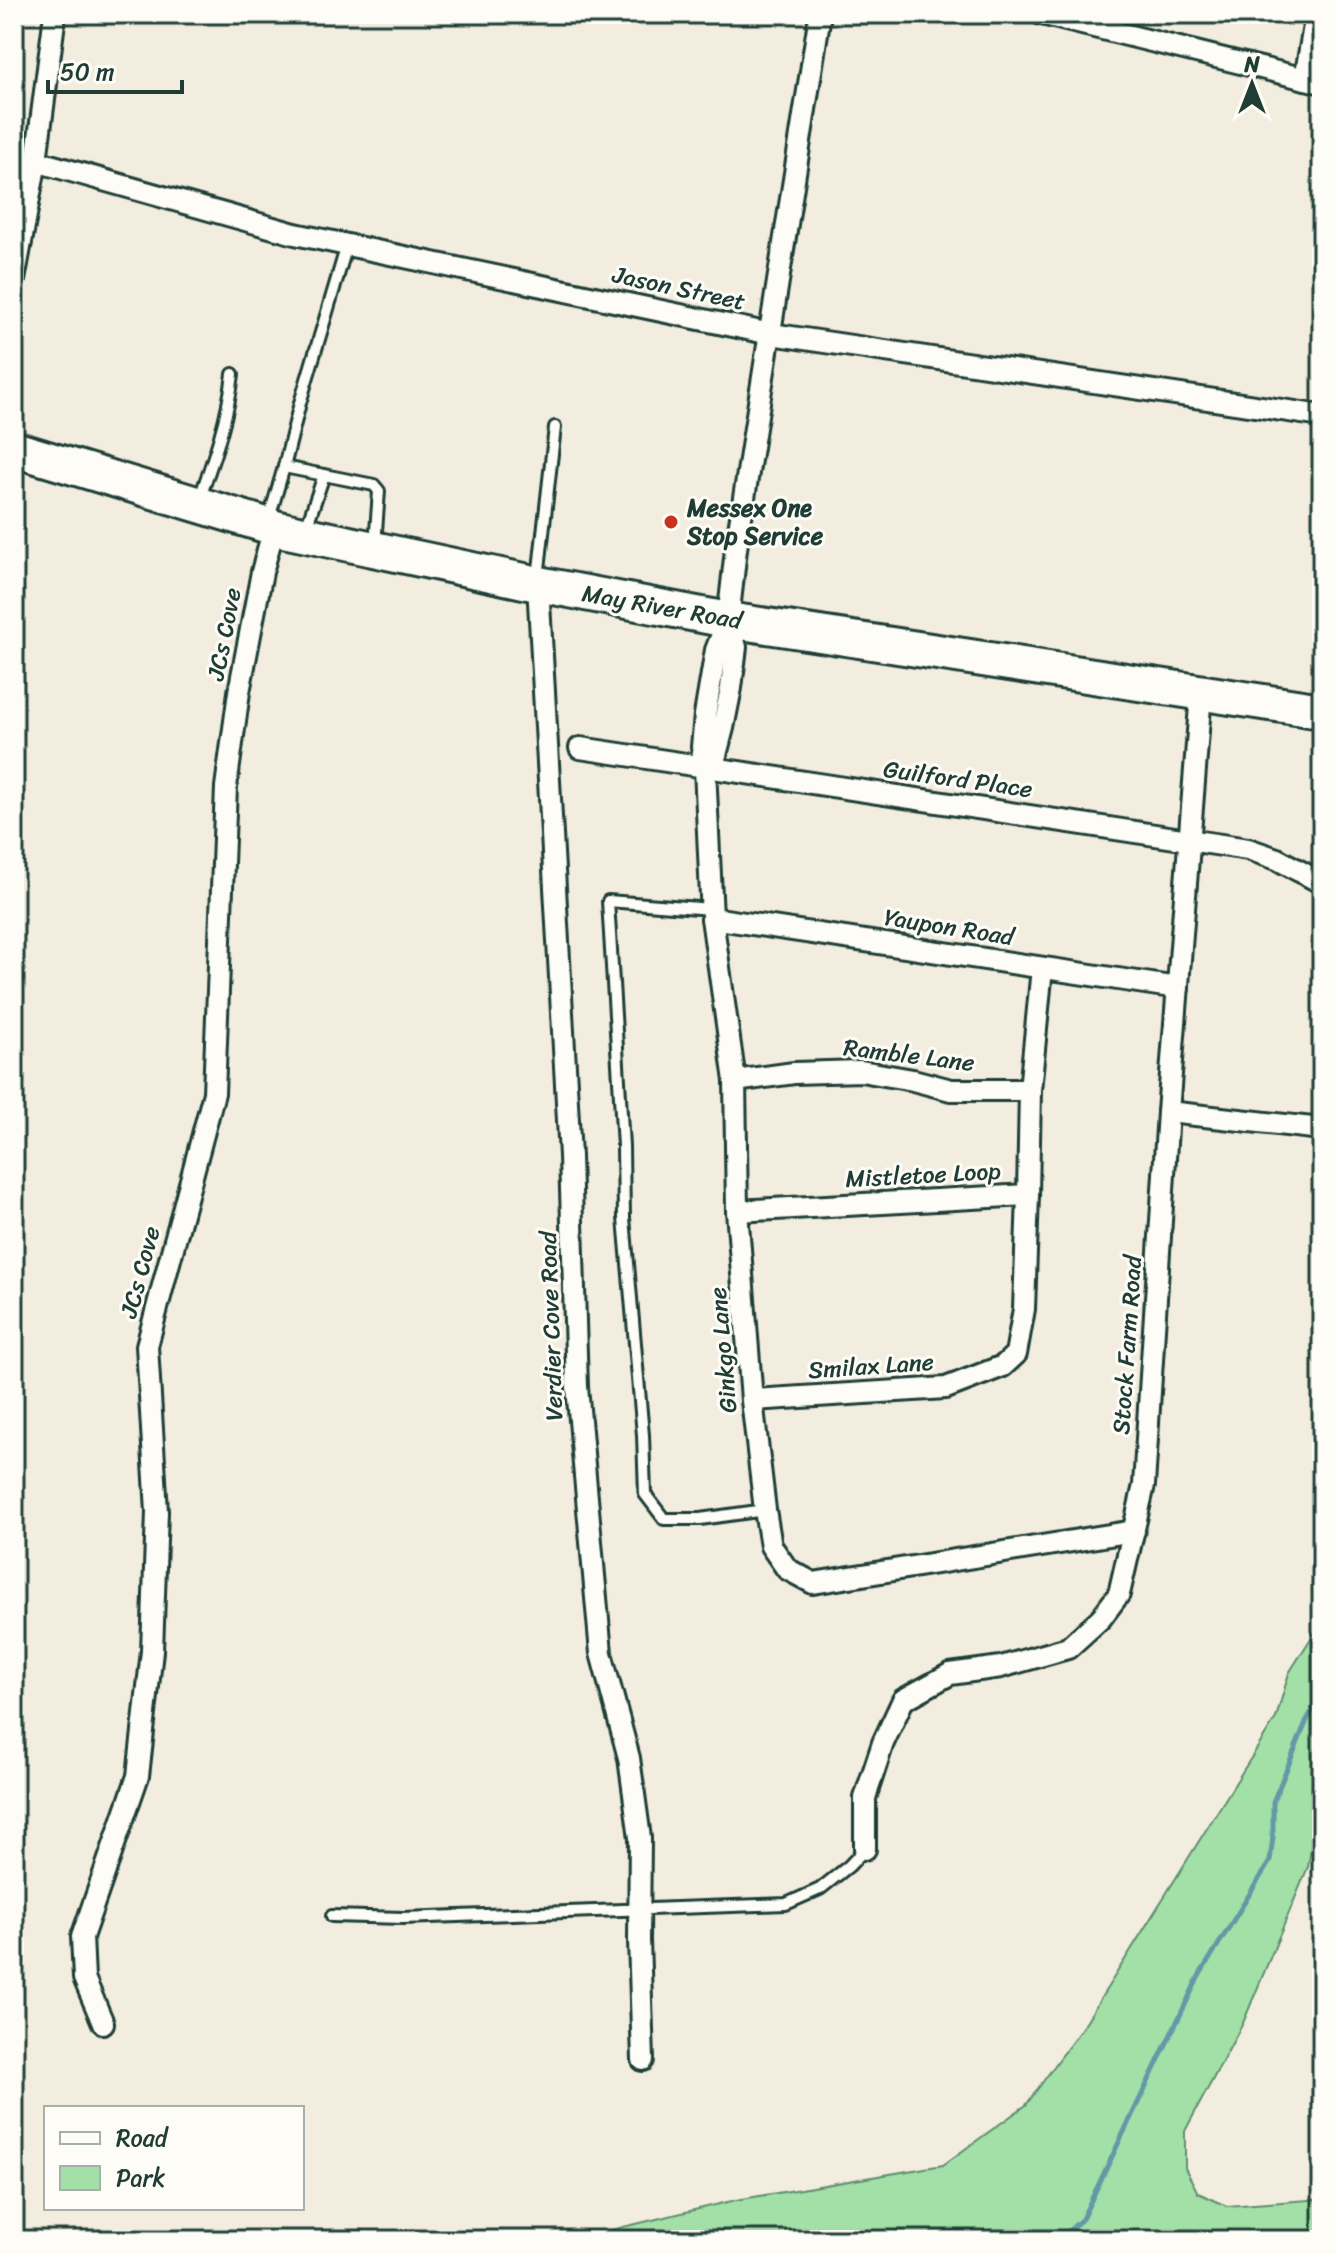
<svg xmlns="http://www.w3.org/2000/svg" width="1336" height="2254" viewBox="0 0 1336 2254" font-family="Sriracha,sans-serif">
	<rect width="100%" height="100%" fill="#f3ede0"/>
	<filter id="ink" filterUnits="userSpaceOnUse"><feTurbulence type="fractalNoise" baseFrequency=".0125" numOctaves="2"/><feDisplacementMap in="SourceGraphic" scale="16" xChannelSelector="R" yChannelSelector="G"/><feConvolveMatrix kernelMatrix="1 2 1 2 8 2 1 2 1" color-interpolation-filters="sRGB"/></filter>
	<g filter="url(#ink)">
		<path fill="#a2e0a8" stroke="#608e6e" stroke-width="2" d="M1322 1621V1780L1308 1867 1243 2023 1185 2131V2168L1198 2193 1227 2206 1322 2199V2239L1065 2240 1064 2235 1035 2230 1004 2240H569L736 2200 943 2165 1026 2105 1084 2025 1276 1718 1289 1673Z"/>
		<g fill="none" stroke-linecap="round" stroke-linejoin="round">
			<path stroke="#6399a6" stroke-width="5" d="M1064 2235 1082 2219 1199 1976 1270 1861 1273 1837V1802L1307 1720 1322 1694"/>
			<defs>
				<g id="service">
					<path d="M284 467 300 403 347 245"/>
					<path d="M199 500C214 458 228 418 233 374"/>
					<path d="M268 522 284 467 324 475"/>
					<path d="M305 531 324 475 374 485 379 491 375 545"/>
					<path d="M538 578 555 427"/>
					<path d="M711 909 608 901 623 1146 624 1218 643 1435 645 1494 664 1519H700L765 1510"/>
					<path d="M332 1916 403 1918 786 1904 820 1889 849 1866 865 1849"/>
				</g>
				<g id="minor">
					<path d="M1041 14 1322 83"/>
					<path d="M1305 79 1316 14"/>
					<path d="M36 161 295 234 771 334 1322 416"/>
					<path d="M14 280 36 161 55 14"/>
					<path d="M538 584 570 1156 577 1387 601 1653 629 1758 640 1838 639 1940 643 2060"/>
					<path d="M728 620 736 647 731 688 723 728 716 755 705 768 702 747 705 715 716 650 728 620 736 549 820 14"/>
					<path d="M580 748 1248 849 1277 859 1322 883"/>
					<path d="M705 768 712 918 735 1081 737 1211 752 1400 765 1510 771 1546 787 1569 813 1583 1134 1531"/>
					<path d="M712 918 1178 988"/>
					<path d="M735 1081 794 1073 861 1071 913 1080 951 1090H1030"/>
					<path d="M1168 1112 1322 1129"/>
					<path d="M737 1211 1028 1195 1030 1090 1042 968"/>
					<path d="M752 1400 946 1388 1003 1366 1016 1354 1024 1309 1028 1195"/>
					<path d="M865 1849V1798L883 1743 903 1700 950 1674 1001 1667 1068 1648 1101 1618 1119 1594 1144 1485 1168 1112 1201 693"/>
					<path d="M103 2023 84 1978 82 1937 138 1776 152 1651 157 1512 147 1346 214 1093 226 787 239 692 262 572 274 528"/>
				</g>
				<path id="primary" d="M14 449 279 529 538 584 728 620 1322 711"/>
			</defs>
			<use href="#service" stroke="#1f3d34" stroke-width="16"/>
			<use href="#minor" stroke="#1f3d34" stroke-width="26"/>
			<use href="#primary" stroke="#1f3d34" stroke-width="40"/>
			<use href="#service" stroke="#fdfcf7" stroke-width="10"/>
			<use href="#minor" stroke="#fdfcf7" stroke-width="20"/>
			<use href="#primary" stroke="#fdfcf7" stroke-width="34"/>
		</g>
	</g>
	<circle fill="#c8321e" stroke="#fdfcf7" stroke-width="3" cx="671" cy="522" r="8"/>
	<g text-anchor="middle" stroke-width="6" stroke-linejoin="round" paint-order="stroke">
		<g font-size="24" fill="#1f3d34" stroke="#fdfcf7">
			<text transform="translate(679 288) rotate(12)" y="8">Jason Street</text>
			<text transform="translate(662 607) rotate(10)" y="8">May River Road</text>
			<text transform="translate(224 634) rotate(-79)" y="8">JCs Cove</text>
			<text transform="translate(958 779) rotate(8)" y="8">Guilford Place</text>
			<text transform="translate(949 927) rotate(9)" y="8">Yaupon Road</text>
			<text transform="translate(909 1055) rotate(7)" y="8">Ramble Lane</text>
			<text transform="translate(923 1175) rotate(-3)" y="8">Mistletoe Loop</text>
			<text transform="translate(140 1272) rotate(-75)" y="8">JCs Cove</text>
			<text transform="translate(551 1326) rotate(-92)" y="8">Verdier Cove Road</text>
			<text transform="translate(1127 1345) rotate(-86)" y="8">Stock Farm Road</text>
			<text transform="translate(723 1350) rotate(-95)" y="8">Ginkgo Lane</text>
			<text transform="translate(871 1366) rotate(-4)" y="8">Smilax Lane</text>
		</g>
		<g font-size="24" font-weight="bold" fill="#1f3d34" stroke="#fdfcf7" text-anchor="start">
			<text x="687" y="516">Messex One<tspan x="687" dy="28">Stop Service</tspan></text>
		</g>
	</g>
	<rect width="1336" height="2254" fill="none" stroke="#fdfcf7" stroke-width="48"/>
	<rect x="24" y="24" width="1288" height="2206" fill="none" stroke="#1f3d34" stroke-width="3" filter="url(#ink)"/>
	<rect x="44" y="2106" width="260" height="104" fill="#fdfcf7" stroke="#a4b0a9" stroke-width="2"/>
	<rect x="60" y="2132" width="40" height="12" fill="#fdfcf7" stroke="#a4b0a9" stroke-width="2"/>
	<text x="116" y="2146" font-size="24" fill="#1f3d34">Road</text>
	<rect x="60" y="2166" width="40" height="24" fill="#a2e0a8" stroke="#a4b0a9" stroke-width="2"/>
	<text x="116" y="2186" font-size="24" fill="#1f3d34">Park</text>
	<g transform="translate(1252 84)" stroke="#fdfcf7" stroke-width="6" paint-order="stroke">
	<path d="M0-6L14 30L0 20L-14 30Z" fill="#1f3d34"/>
	<text y="-12" font-size="22" font-weight="bold" text-anchor="middle" fill="#1f3d34">N</text>
	</g>
	<path d="M48 80v12h134v-12" fill="none" stroke="#1f3d34" stroke-width="4"/>
	<text x="60" y="80" font-size="24" fill="#1f3d34" stroke="#fdfcf7" stroke-width="6" paint-order="stroke">50 m</text>
</svg>
